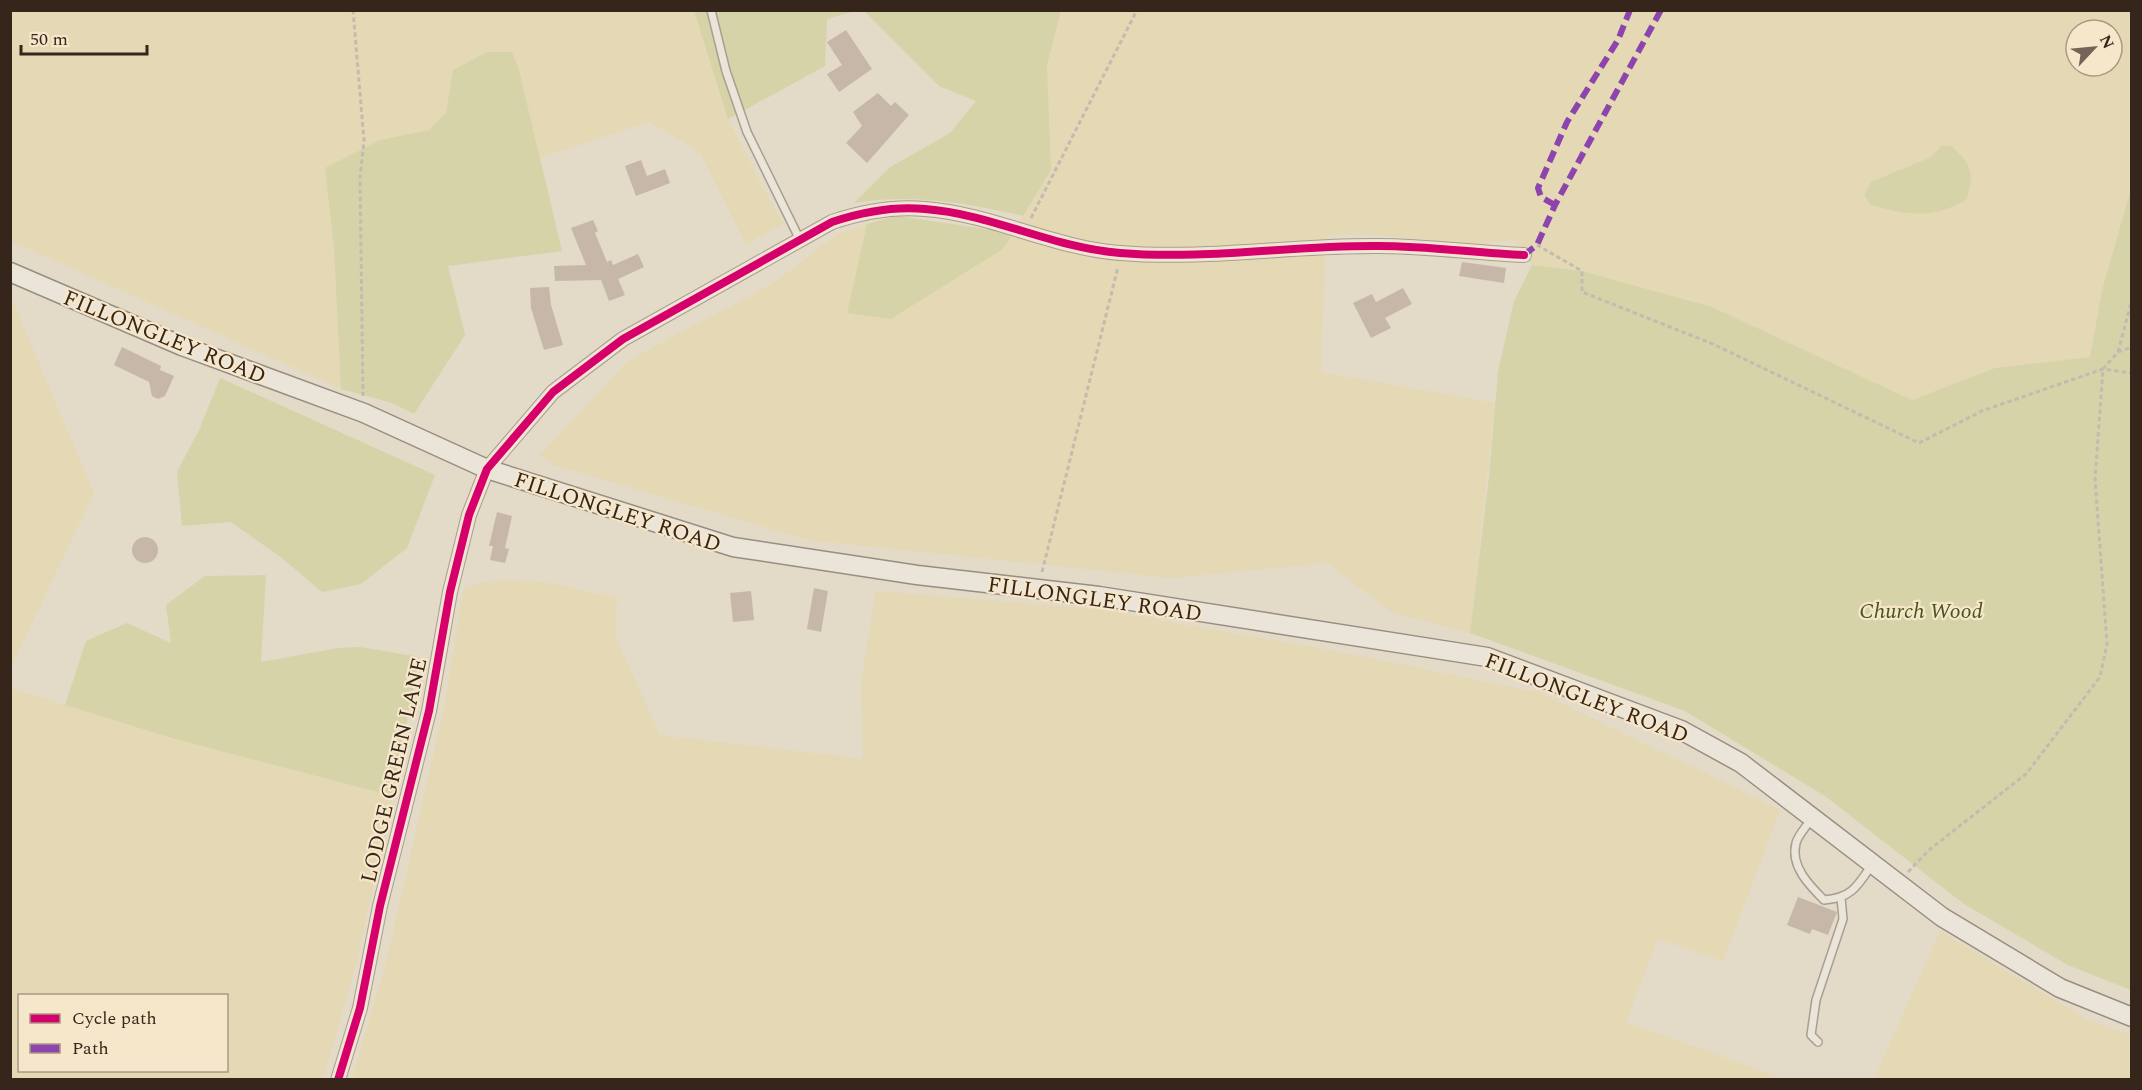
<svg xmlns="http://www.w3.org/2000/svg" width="2142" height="1090" viewBox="0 0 2142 1090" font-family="Spectral,serif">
	<rect width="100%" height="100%" fill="#e3dac7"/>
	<g fill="#e5d9b5" fill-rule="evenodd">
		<path d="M11 10 694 11 728 119 769 199 784 223 746 245 699 151 649 122 540 158 519 70 512 52H487L453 70 446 113 429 130 380 140 325 168 334 248 341 389 11 241Z"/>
		<path d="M1061 11H2131V189L2102 290 2090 357 1995 368 1912 400 1712 307 1582 271 1532 265 1514 240 1477 245 1376 235H1329L1325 256 1321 372 1495 403 1470 633 1392 612 1327 563 1171 578 809 540 553 465 540 455 629 360 772 284 835 236 867 224 847 313 1003 249 1051 170 1047 65ZM2076 30H2112V66H2076Z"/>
		<path d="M11 297 94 493 11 667H10Z"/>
		<path d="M497 580 539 581 617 598 616 638 660 735 863 759 861 682 876 591 1096 609 1346 653 1541 693 1780 810 1723 961 1658 939 1626 1022 1785 1079H352L386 963 444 708 463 590 477 584Z"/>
		<path d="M10 688 175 739 393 796 357 962 323 1079H11ZM20 996H226V1070H20Z"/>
		<path d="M1940 931 2086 1019 2131 1035V1079H1874Z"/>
	</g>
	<g fill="#d6d3a8">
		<path d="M694 11H855L827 19 825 66 728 119Z"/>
		<path d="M864 11H1061L1047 65 1051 170 1023 216C969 203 909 193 854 203L889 168 950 133 976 101 939 86Z"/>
		<path d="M487 52H512L519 70 562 251 448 266 465 335 414 414 392 403 341 389 334 248 325 168 380 140 429 130 446 113 453 70Z"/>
		<path d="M1942 145 1951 146C1971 164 1975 172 1967 199 1933 220 1908 215 1871 205L1864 195 1871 182 1931 157Z"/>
		<path d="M2131 189 2132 990H2131L2068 965 1964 904 1825 796 1685 711 1470 633 1489 477 1498 372 1514 301 1532 265 1582 271 1712 307 1912 400 1995 368 2090 357 2102 290Z"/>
		<path d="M897 216 1013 233 1003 249 891 319 847 313 867 224Z"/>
		<path d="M220 378 435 475 407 548 361 584 322 592 282 558 231 522 182 526 177 472 200 428Z"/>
		<path d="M266 575 261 662 338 648 360 647 419 657 393 796 175 739 65 705 86 641 127 623 171 643 166 605 205 576Z"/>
	</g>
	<g fill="#c7b7a8">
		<path d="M846 30 872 69 839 92 827 74 842 65 827 42Z"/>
		<path d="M878 93 891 106 895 102 909 115 867 163 846 143 862 126 853 112Z"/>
		<path d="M641 160 647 176 665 169 670 183 636 196 625 166Z"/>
		<path d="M593 220 598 231 595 233 607 262 611 260 613 265 638 254 644 267 618 279 625 295 609 301 601 280 555 281 554 266 586 265 571 228Z"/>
		<path d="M1462 262 1506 268 1504 283 1459 276Z"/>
		<path d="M549 287 551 305 563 345 544 350 531 308 530 288Z"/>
		<path d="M1403 288 1412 304 1385 318 1391 328 1371 338 1353 303 1372 294 1376 302Z"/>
		<path d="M122 347 161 366 160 370 174 376 165 396 158 399 152 396 149 382 114 365Z"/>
		<path d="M497 512 512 516 505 548 509 549 505 563 490 560 493 546H489Z"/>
		<circle cx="145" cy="550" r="13"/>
		<path d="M814 588 828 591 821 632 807 629Z"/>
		<path d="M751 591 754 620 733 622 730 593Z"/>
		<path d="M1798 897 1837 912 1828 935 1812 929 1810 934 1787 925Z"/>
	</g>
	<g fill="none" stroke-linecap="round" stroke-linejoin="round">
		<defs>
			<g id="service">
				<path d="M711 10 726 71 747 132 800 240"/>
				<path d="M1811 819C1807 826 1798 835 1796 843 1790 866 1809 885 1824 900 1851 898 1857 887 1871 866"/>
				<path d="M1818 1042 1811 1035 1816 1000 1843 919 1841 898"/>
			</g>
			<path id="minor" d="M338 1080 360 1008 380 906 429 711 450 592 469 515 487 469 553 392 623 339 832 222C862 212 893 206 925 209 992 214 1053 248 1120 253 1206 260 1293 245 1379 246 1427 246 1476 253 1524 255"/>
			<path id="secondary" d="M10 272 182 346 364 413 487 469 733 547 917 575 1099 596 1487 657 1681 730 1741 763 1942 917 2060 988 2132 1017"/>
		</defs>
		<use href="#service" stroke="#a89e91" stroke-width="10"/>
		<use href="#minor" stroke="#a89e91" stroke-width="16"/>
		<use href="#secondary" stroke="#978e81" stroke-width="21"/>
		<g stroke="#c3bbb0" stroke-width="3" stroke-dasharray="4.5 3" stroke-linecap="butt">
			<path d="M353 10 364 141 360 178 363 396"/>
			<path d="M1031 218 1137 10"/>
			<path d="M1537 245 1582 271V292L1713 344 1919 443 1982 411 2103 369 2132 373"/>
			<path d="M2118 352 2132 299"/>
			<path d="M1042 572 1118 267"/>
			<path d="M1908 872 1929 850 2026 774 2100 677 2107 644 2095 479 2103 369 2118 352 2132 347"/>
		</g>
		<use href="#service" stroke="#ebe4d9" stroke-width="7"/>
		<use href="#minor" stroke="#ebe4d9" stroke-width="14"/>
		<use href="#secondary" stroke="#ebe4d9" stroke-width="18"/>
		<g stroke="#8e44ad" stroke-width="6" stroke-dasharray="12 6" stroke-linecap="butt">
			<path d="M1555 205 1541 197 1538 188 1567 122 1618 40 1630 10"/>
			<path d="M1524 255 1537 245 1555 205 1661 10"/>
		</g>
		<defs>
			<path id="cycleway" d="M338 1080 360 1008 380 906 429 711 450 592 469 515 487 469 553 392 623 339 832 222C862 212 893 206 925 209 992 214 1053 248 1120 253 1206 260 1293 245 1379 246 1427 246 1476 253 1524 255"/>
		</defs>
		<use href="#cycleway" stroke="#f7e7ca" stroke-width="11"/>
		<use href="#cycleway" stroke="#d6006c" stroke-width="8"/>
	</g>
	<g text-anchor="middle" stroke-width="4.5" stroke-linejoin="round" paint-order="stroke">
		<g font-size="22" fill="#36251a" stroke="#f7e7ca">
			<text transform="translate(165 336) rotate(22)" y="8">FILLONGLEY ROAD</text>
			<text transform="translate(618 511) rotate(18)" y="8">FILLONGLEY ROAD</text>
			<text transform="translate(1095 598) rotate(8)" y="8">FILLONGLEY ROAD</text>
			<text transform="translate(1587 697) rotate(21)" y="8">FILLONGLEY ROAD</text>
			<text transform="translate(393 770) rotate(-77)" y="8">LODGE GREEN LANE</text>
		</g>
		<g font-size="22" font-style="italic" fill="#4a541f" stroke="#f7e7ca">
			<text x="1921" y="618">Church Wood</text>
		</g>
	</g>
	<rect width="2142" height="1090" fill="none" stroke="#36251a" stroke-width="24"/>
	<rect x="18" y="994" width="210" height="78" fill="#f7e7ca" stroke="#aa9984" stroke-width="1.5"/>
	<rect x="30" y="1014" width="30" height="9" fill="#d6006c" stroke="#aa9984" stroke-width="1.5"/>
	<text x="72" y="1024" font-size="18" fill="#36251a">Cycle path</text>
	<rect x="30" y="1044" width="30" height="9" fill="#8e44ad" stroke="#aa9984" stroke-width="1.5"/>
	<text x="72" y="1054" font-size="18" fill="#36251a">Path</text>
	<g transform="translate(2094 48) rotate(64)"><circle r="28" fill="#f7e7ca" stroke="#aa9984" stroke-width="1.5"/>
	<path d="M0-4.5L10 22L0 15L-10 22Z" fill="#736457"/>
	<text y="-9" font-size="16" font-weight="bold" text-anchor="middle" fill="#36251a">N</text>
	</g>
	<path d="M21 45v9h126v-9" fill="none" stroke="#36251a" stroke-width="3"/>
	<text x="30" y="45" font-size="18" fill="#36251a" stroke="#f7e7ca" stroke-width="4.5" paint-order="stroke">50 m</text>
</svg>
